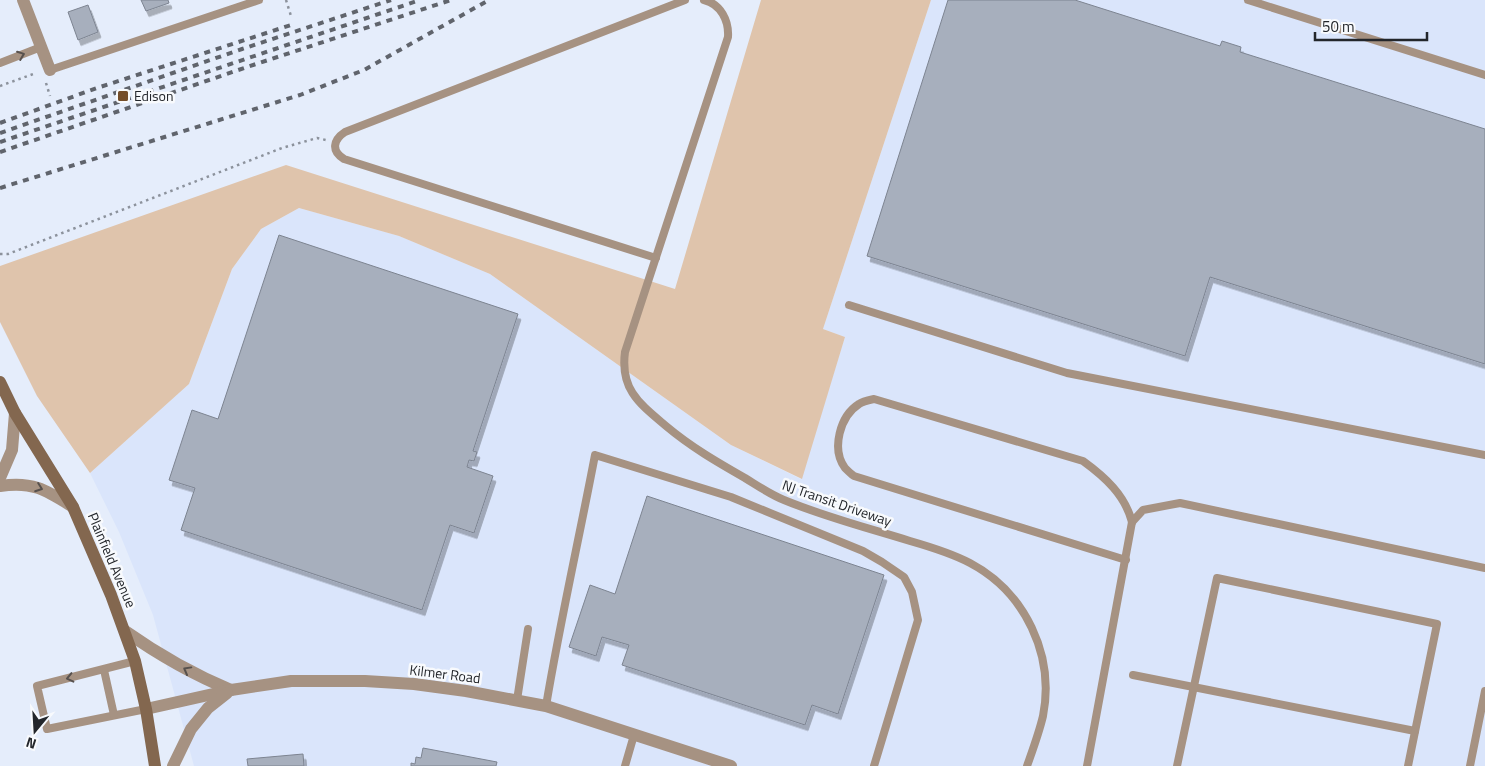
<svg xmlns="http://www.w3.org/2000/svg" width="1485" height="766" viewBox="0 0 1485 766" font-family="'Titillium Web',sans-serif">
	<defs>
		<filter id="shadow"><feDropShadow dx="3" dy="5.5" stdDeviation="0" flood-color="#0004"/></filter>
	</defs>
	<rect width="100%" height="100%" fill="#e5edfb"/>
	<path fill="#dae5fb" d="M931 0H1485V766H194L153 615 119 532 90 473 189 384 232 269 261 229 299 208 399 236 490 274 731 445 801 479 845 337 823 329Z"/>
	<path fill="#dfc4ac" d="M761 0H931L823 329 845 337 802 479 731 445 490 274 399 236 299 208 261 229 232 269 189 384 90 473 37 396 0 322V266L286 165 675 289Z"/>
	<g fill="#a7afbd" stroke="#7d8491" filter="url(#shadow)">
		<path d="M141 0H168L169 3 146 11Z"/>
		<path d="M948 0H1075L1220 46 1222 41 1241 47 1240 52 1485 129V364L1210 277 1185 356 867 256Z"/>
		<path d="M88 5 98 32 78 40 68 12Z"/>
		<path d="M279 235 518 314 473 451 477 452 474 461 469 460 467 467 493 476 474 533 450 525 422 610 181 530 195 488 169 480 192 410 218 419Z"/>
		<path d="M647 496 884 575 838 714 812 705 805 725 622 665 629 645 602 637 596 656 569 647 590 585 615 594Z"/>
		<path d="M423 748 497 762 496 766H411V763L415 764 416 757 421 758Z"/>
		<path d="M303 754 304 766H248L247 759Z"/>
	</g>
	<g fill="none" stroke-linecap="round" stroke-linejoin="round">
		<g stroke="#8c929c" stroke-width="2.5" stroke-dasharray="2.5 4" stroke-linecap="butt">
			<path d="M286 0 291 16"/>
			<path d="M46 83 50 96"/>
			<path d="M0 86 36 73"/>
			<path d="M0 254H8L282 148 317 138 326 140"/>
		</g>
		<g stroke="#a69282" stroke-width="8">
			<path d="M704 0C721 4 729 21 728 37L625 352C620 390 640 404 666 426 691 447 717 462 745 478 758 486 771 495 784 500 825 517 868 528 910 541 931 547 951 553 970 563 1025 592 1055 655 1043 716 1039 733 1033 749 1027 766"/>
			<path d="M1248 0 1485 75"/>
			<path d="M0 63 41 47"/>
			<path d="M50 70 259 0"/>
			<path d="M656 258 344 159C331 151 333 140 345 132L685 0"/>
			<path d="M849 305 1067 373 1485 455"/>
			<path d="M1126 560 854 476C851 474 848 471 845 468 831 449 840 416 859 404 863 401 869 400 874 399L1083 461C1105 477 1125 495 1132 522"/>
			<path d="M135 661 37 686 47 729 146 709"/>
			<path d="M104 670 114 715"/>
			<path d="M1133 675 1415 731"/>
			<path d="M517 700 528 629"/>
			<path d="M546 706C560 622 579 539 595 455L731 497 863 551 882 562 904 577 912 592 918 620 874 766"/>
			<path d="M625 766 634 735"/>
			<path d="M1087 766 1132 522 1143 510 1180 503 1485 568"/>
			<path d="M1177 766 1217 578 1437 624 1408 766"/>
			<path d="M1470 766 1485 691"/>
		</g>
		<g stroke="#a69282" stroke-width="12">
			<path d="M23 0 50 70"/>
			<path d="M0 478 12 450 15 413"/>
			<path d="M0 486C33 481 46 490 73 507"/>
		</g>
		<g stroke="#a69282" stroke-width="12">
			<path d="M125 631C159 655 192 674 231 690"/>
			<path d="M146 709 231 690 291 681H365L414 684 466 691 546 706 731 766"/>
			<path d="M173 766 191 729 208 708 227 693"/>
		</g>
		<path stroke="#83674f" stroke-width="12" d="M0 382 15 413 73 507 111 595 135 661 146 709 155 766"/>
		<g stroke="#60646c" stroke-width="4" stroke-dasharray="6 6" stroke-linecap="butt">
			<path d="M0 123 97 88 294 24"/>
			<path d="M0 133 242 49 391 0"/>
			<path d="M0 142 420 0"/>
			<path d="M0 152 247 67 451 0"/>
			<path d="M0 188 300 95 364 70 489 0"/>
		</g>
	</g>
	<defs><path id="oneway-chevron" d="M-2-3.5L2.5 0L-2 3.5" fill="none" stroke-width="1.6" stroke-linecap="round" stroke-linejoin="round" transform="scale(1.25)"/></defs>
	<g stroke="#57514e">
		<use href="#oneway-chevron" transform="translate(21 55) rotate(-21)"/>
		<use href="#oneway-chevron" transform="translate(39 488) rotate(20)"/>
		<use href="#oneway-chevron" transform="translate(187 670) rotate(-151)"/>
		<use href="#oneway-chevron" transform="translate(70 678) rotate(167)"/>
	</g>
	<rect fill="#744e2a" stroke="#f8fafd" stroke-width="2" x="117" y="90" width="12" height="12" rx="2.5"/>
	<g text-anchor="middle" stroke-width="5" stroke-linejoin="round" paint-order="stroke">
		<g font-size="14" fill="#23262b" stroke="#f8fafd" text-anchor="start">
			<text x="134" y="101">Edison</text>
		</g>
		<g font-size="14" fill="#23262b" stroke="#f8fafd">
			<text transform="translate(837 503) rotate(19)" y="5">NJ Transit Driveway</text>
			<text transform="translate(112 560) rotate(67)" y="5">Plainfield Avenue</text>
			<text transform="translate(445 674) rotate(7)" y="5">Kilmer Road</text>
		</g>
	</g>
	<g transform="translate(35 731) rotate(198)" stroke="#f8fafd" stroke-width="4" paint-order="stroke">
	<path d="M0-4L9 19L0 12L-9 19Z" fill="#23262b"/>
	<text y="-8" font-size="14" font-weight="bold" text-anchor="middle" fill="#23262b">N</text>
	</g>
	<path d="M1315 32v8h112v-8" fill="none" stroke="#23262b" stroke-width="2.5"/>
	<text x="1322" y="32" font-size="15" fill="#23262b" stroke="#f8fafd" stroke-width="4" paint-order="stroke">50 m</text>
</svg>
